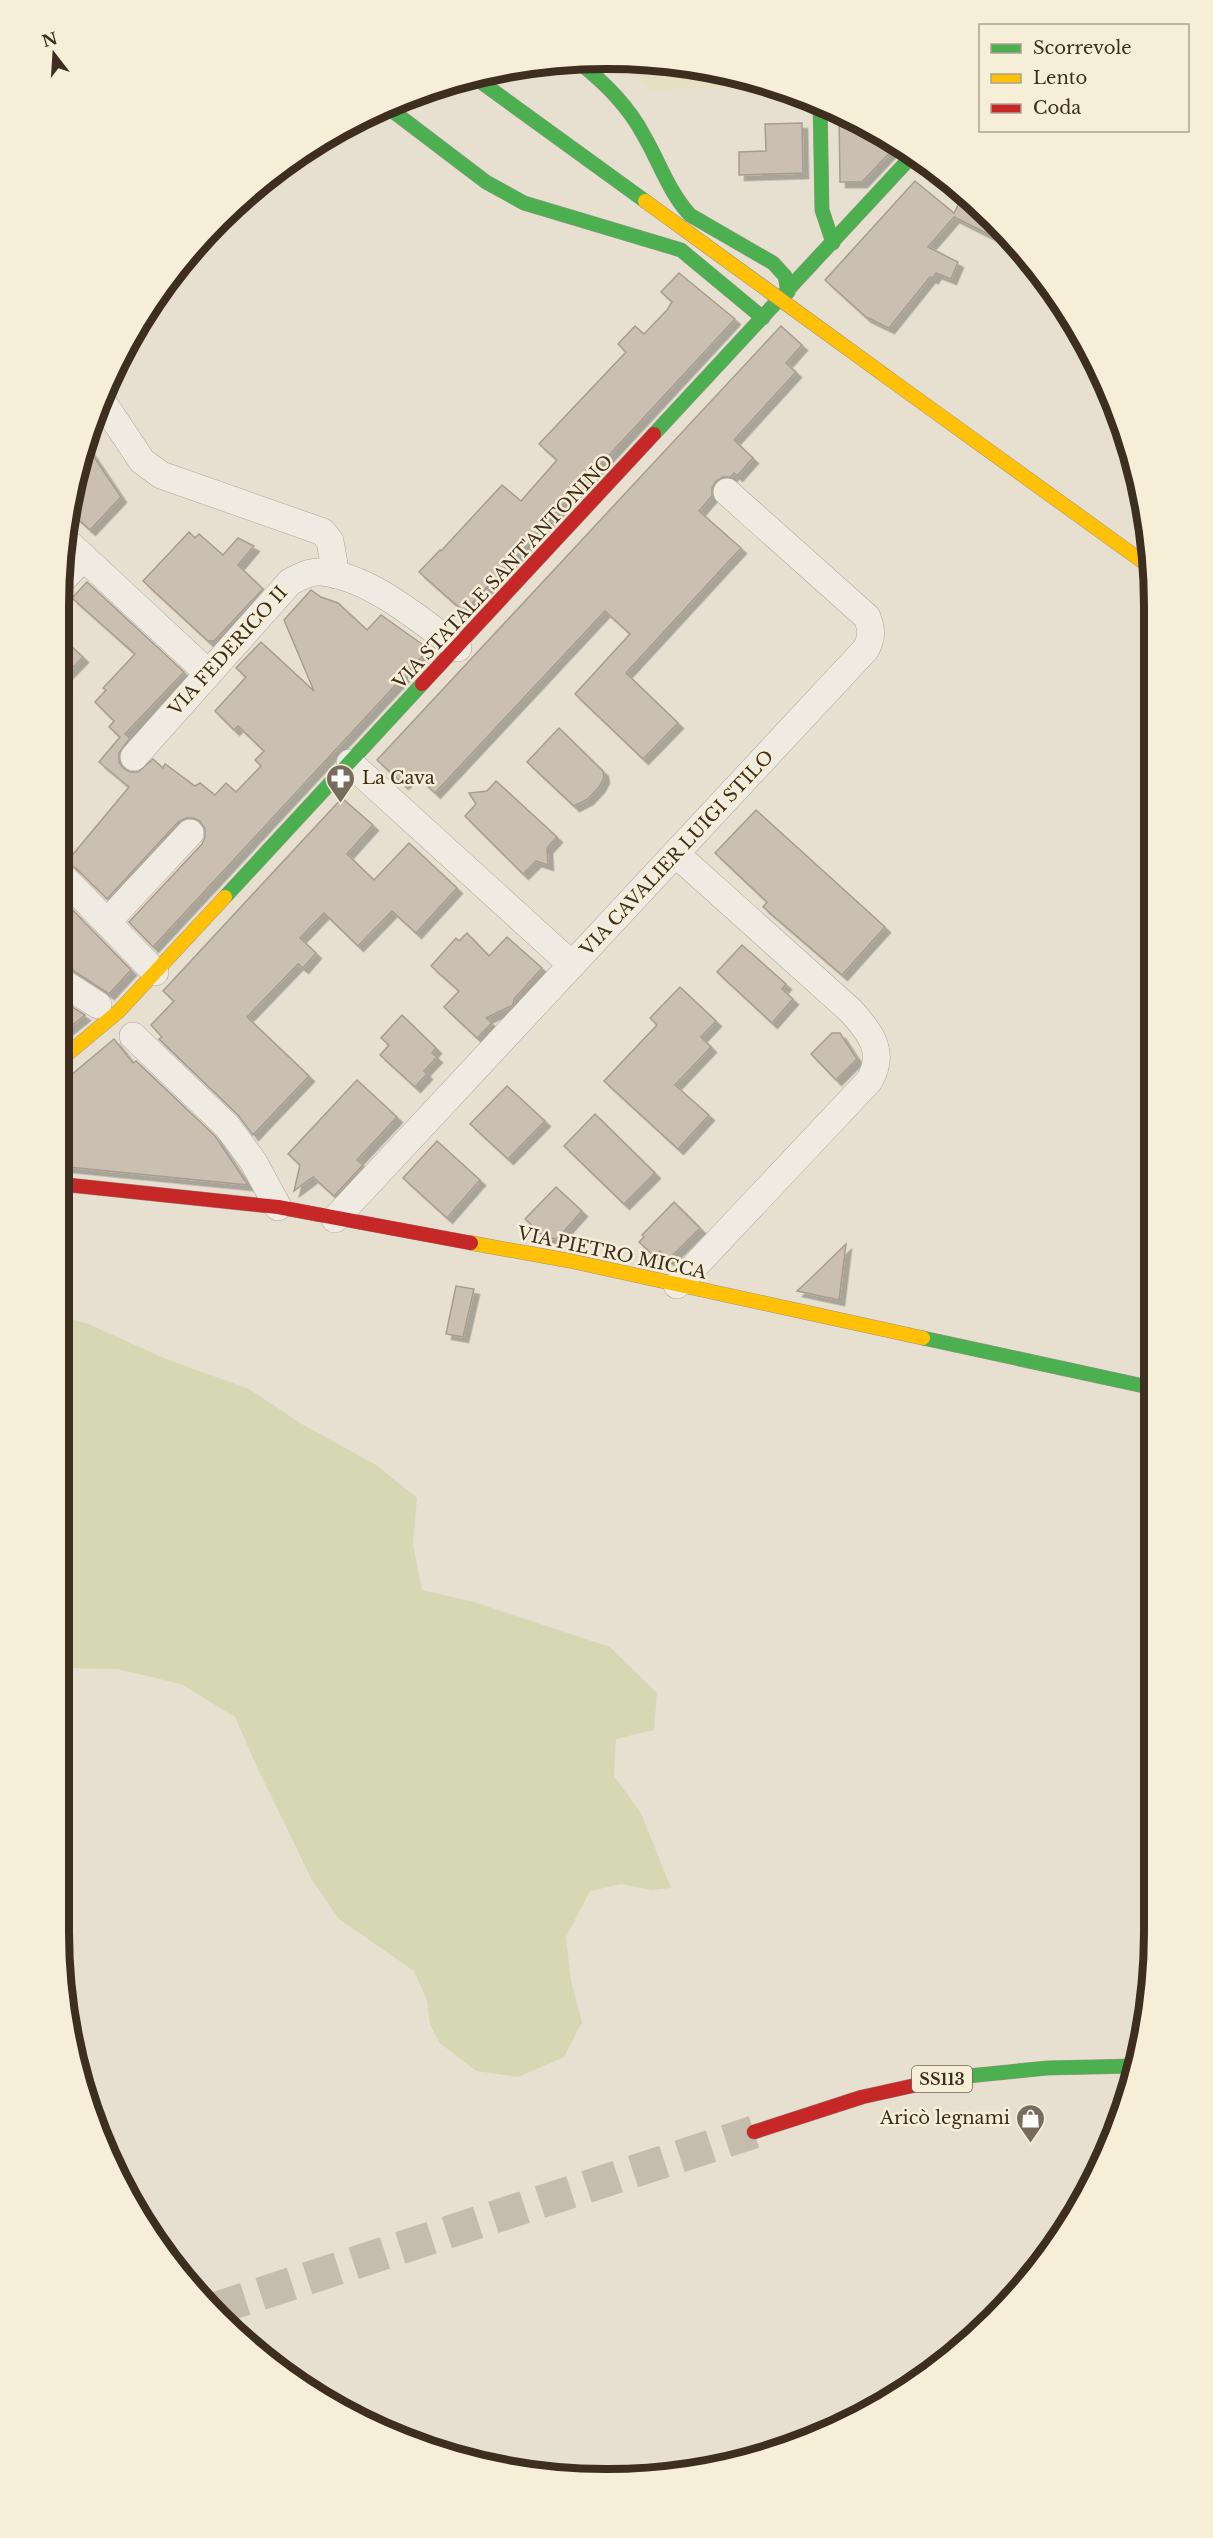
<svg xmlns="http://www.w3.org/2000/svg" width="1213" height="2538" viewBox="0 0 1213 2538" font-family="'Libre Baskerville',serif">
	<defs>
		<filter id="shadow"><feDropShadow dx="5.5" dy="5.5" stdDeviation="0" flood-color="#0004"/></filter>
	</defs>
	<rect width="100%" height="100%" fill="#e7e0d1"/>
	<path fill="#e6dfc2" d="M624 60 713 69 737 76 732 87 650 90Z"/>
	<path fill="#d6d7b3" d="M59 1317 86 1323 166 1359 249 1389 300 1423 376 1465 417 1498 413 1545 422 1590 474 1602 610 1647 657 1693 654 1730 616 1739 614 1776 641 1813 671 1888 652 1890 621 1884 590 1891 566 1937 571 1981 582 2022 564 2057 518 2077 476 2071 440 2043 430 2025 427 2000 414 1971 339 1919 312 1880 257 1767 235 1717 181 1684 117 1669 65 1668 59 1664Z"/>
	<g fill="#cbbfb2" stroke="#a89c90" stroke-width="1.5" filter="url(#shadow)">
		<path d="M839 114 896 146 862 182H840Z"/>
		<path d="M802 123 803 173 739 175V152L766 151 765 124Z"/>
		<path d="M915 181 954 213 963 195 1010 241 1008 244 954 217 928 247 958 262 951 279 936 273 933 278 930 277 889 328 866 317 825 280Z"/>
		<path d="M679 273 735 319 464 612 419 572 440 550 441 551 502 485 521 501 557 460 539 444 626 352 618 344 635 326 644 334 667 310 672 302 661 292Z"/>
		<path d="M781 326 802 345 786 363 796 372 734 440 753 458 737 476 734 473 731 477H723L716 481 712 488V496L699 511 741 548 626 673 678 723 643 759 575 694 630 634 605 611 435 793 414 773 403 784 377 760Z"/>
		<path d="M86 445 121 497 90 530 68 510Z"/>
		<path d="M189 532 195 538 199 534 223 555 238 538 254 546 238 565 263 589 214 641H208L143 581Z"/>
		<path d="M87 582 184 672 125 734 130 738 119 753V762L123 768 130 772H138L153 759 163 768 165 764 195 786 200 783 215 795 226 783 236 792 261 766 255 760 264 751 238 726 234 730 215 711 246 677 236 668 261 642 314 691 284 620 311 590 321 597 338 603 367 630 381 615 429 649 153 947 129 922 202 844 205 837V829L200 821 193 818H186L178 822 107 899 77 869 71 865H64L129 787 99 762 120 737 109 727 114 721 95 702 106 690 103 688 135 654 72 598Z"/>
		<path d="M58 634 83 657 58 683Z"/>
		<path d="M559 728 603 771 604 778 599 787 588 799 574 806 527 762Z"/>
		<path d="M496 781 557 837 547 848 548 865 536 861 523 874 465 816 476 804 469 793 487 791Z"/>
		<path d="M342 798 373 825 347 854 374 880 409 843 457 888 416 933 392 911 358 946 324 913 300 938 316 953 303 968 298 964 247 1017 309 1076 253 1135 238 1115 159 1039 162 1037 151 1025 174 1001 163 991Z"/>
		<path d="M756 810 885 927 842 975 763 907 767 902 715 853Z"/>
		<path d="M58 895 131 970 109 994 68 967 58 964Z"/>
		<path d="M467 933 489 956 507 937 542 968 514 999 513 1005 486 1018 492 1023 477 1038 444 1007 459 991 431 966 456 938 459 941Z"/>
		<path d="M742 945 786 984 782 989 793 999 772 1023 717 972Z"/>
		<path d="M680 987 716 1021 701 1037 711 1047 675 1085 709 1115 678 1149 604 1081 657 1025 650 1018Z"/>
		<path d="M58 998 85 1015 58 1037Z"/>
		<path d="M402 1015 436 1048 432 1053 437 1057 424 1071 427 1074 415 1087 380 1055 389 1045 381 1038Z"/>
		<path d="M832 1033H840L857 1059 836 1080 811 1054Z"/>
		<path d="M114 1039 133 1063 136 1061 215 1136 248 1185 58 1166V1079L71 1075Z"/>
		<path d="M357 1080 397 1117 357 1160 363 1165 334 1196 313 1177 294 1191 300 1165 288 1154Z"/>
		<path d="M507 1086 545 1121 508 1159 470 1124Z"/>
		<path d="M595 1114 655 1173 624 1204 564 1146Z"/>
		<path d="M437 1141 480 1180 447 1218 403 1178Z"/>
		<path d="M556 1187 582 1211 557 1239 544 1237 525 1219Z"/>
		<path d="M674 1202 700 1228 668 1260 660 1251 655 1257 639 1242 644 1237 642 1235Z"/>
		<path d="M846 1244 839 1300 797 1291 810 1279Z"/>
		<path d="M456 1286 474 1289 463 1337 446 1334Z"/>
	</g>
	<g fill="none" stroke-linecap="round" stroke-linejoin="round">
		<path stroke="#c5bcae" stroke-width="33" stroke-dasharray="33 16" stroke-linecap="butt" d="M214 2309 754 2132"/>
		<defs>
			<g id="street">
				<path d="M100 398 142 461 161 475 323 532 330 541 336 575"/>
				<path d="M65 540 208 673"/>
				<path d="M61 581 84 557"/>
				<path d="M134 757 290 582C299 577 310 571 321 572 369 576 420 620 458 648"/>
				<path d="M350 763 572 965"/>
				<path d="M676 854 851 1011C871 1033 886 1053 869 1081L677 1285"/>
				<path d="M66 880 155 972"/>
				<path d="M107 922 190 833"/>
				<path d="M59 980 98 1005"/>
				<path d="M133 1036 227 1126 253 1161 278 1207"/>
				<path d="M335 1219 866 649C872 637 872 630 867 617L727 492"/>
			</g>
			<g id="fast">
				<path d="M577 61C603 81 627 104 643 134 659 161 668 191 690 215L773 263 785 276 788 292"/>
				<path d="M474 77 645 201"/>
				<path d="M820 102 822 210 833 243"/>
				<path d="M386 106 486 182 524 203 681 250 763 318"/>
				<path d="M654 434 912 156"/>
				<path d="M225 897 422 684"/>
				<path d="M923 1338 1153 1388"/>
				<path d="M948 2078 1047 2068 1136 2066"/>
			</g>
			<g id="slow">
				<path d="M891 380 1150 567"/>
				<path d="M59 1061 119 1011 225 897"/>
				<path d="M471 1243 571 1261 923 1338"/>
			</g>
			<g id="jam">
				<path d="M422 684 654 434"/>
				<path d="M59 1184 278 1207 471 1243"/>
				<path d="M754 2132 862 2097 948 2078"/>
			</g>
		</defs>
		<use href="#street" stroke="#ada599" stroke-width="28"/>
		<use href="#fast" stroke="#9c958a" stroke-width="15"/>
		<use href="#slow" stroke="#9c958a" stroke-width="15"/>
		<use href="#jam" stroke="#9c958a" stroke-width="15"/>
		<use href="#street" stroke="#efebe3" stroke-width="27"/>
		<use href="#fast" stroke="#4caf50" stroke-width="14"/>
		<use href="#slow" stroke="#ffc107" stroke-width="14"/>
		<use href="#jam" stroke="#c62828" stroke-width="14"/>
		<defs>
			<path id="slow-bridge" d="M645 201 891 380"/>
		</defs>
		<use href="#slow-bridge" stroke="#928b80" stroke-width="15" stroke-linecap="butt"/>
		<use href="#slow-bridge" stroke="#ffc107" stroke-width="14"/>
	</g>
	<defs>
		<symbol id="pharmacy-pin" viewBox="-11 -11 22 30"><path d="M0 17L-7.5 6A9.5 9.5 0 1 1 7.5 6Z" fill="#786c5e" stroke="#f7eed8"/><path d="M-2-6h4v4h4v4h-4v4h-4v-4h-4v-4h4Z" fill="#fff"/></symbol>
		<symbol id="shop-pin" viewBox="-11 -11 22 30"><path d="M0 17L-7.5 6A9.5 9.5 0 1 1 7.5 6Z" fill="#786c5e" stroke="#f7eed8"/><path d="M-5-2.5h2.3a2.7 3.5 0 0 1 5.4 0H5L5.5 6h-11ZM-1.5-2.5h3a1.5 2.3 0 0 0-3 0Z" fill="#fff"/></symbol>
	</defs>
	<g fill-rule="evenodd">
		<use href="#pharmacy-pin" x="324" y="762" width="33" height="45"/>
		<use href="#shop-pin" x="1014" y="2102" width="33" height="45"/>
	</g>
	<g text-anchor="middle" stroke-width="5" stroke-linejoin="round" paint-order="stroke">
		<rect fill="#f7eed8" stroke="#756857" stroke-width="1.5" x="912" y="2066" width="60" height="26" rx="4.5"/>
		<g font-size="16" font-weight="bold" fill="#3d2e20">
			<text x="942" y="2085">SS113</text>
		</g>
		<g font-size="18" fill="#3d2e20" stroke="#f7eed8">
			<text transform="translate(503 572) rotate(-47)" y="6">VIA STATALE SANT'ANTONINO</text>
			<text transform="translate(228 651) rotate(-48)" y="6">VIA FEDERICO II</text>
			<text transform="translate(677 853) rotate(-47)" y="6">VIA CAVALIER LUIGI STILO</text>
			<text transform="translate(612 1253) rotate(12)" y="6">VIA PIETRO MICCA</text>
		</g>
		<g font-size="18" fill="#3d2e20" stroke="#f7eed8" text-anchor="start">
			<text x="362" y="784">La Cava</text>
			<text x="1010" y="2124" text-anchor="end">Aricò legnami</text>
		</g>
	</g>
	<path d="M0 0H1213V2538H0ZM606 69H607A537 537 0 0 1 1144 606V1932A537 537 0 0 1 607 2469H606A537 537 0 0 1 69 1932V606A537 537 0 0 1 606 69Z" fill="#f7eed8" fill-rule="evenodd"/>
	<path fill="none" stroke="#3d2e20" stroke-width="8" d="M606 69H607A537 537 0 0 1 1144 606V1932A537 537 0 0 1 607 2469H606A537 537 0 0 1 69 1932V606A537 537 0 0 1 606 69Z"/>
	<rect x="979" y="24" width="210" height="108" fill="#f7eed8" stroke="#ada18e" stroke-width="1.5"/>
	<rect x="991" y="44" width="30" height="9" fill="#4caf50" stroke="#ada18e" stroke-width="1.5"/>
	<text x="1033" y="54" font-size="18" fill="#3d2e20">Scorrevole</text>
	<rect x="991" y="74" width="30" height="9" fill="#ffc107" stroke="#ada18e" stroke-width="1.5"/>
	<text x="1033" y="84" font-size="18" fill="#3d2e20">Lento</text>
	<rect x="991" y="104" width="30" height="9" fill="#c62828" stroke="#ada18e" stroke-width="1.5"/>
	<text x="1033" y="114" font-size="18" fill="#3d2e20">Coda</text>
	<g transform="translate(54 54) rotate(343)" stroke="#f7eed8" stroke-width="4.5" paint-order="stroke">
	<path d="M0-4.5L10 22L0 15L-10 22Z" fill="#3d2e20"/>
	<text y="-9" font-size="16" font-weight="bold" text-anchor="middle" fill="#3d2e20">N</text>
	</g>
</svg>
